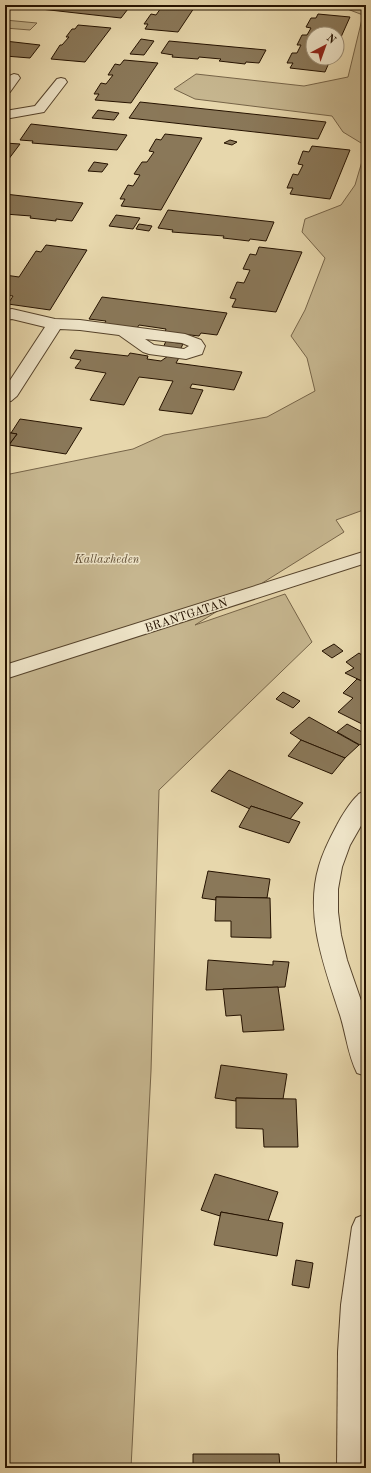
<svg xmlns="http://www.w3.org/2000/svg" width="371" height="1473" viewBox="0 0 371 1473" font-family="'Old Standard TT',serif">
	<rect width="100%" height="100%" fill="#e7d7ac"/>
	<filter id="stains"><feTurbulence type="fractalNoise" baseFrequency=".005" numOctaves="4"/><feColorMatrix values="0 0 0 0 .2 0 0 0 0 .09 0 0 0 0 .02 0 0 0 .5 -.17"/></filter>
	<radialGradient id="worn" r=".72"><stop offset=".6" stop-color="#630" stop-opacity="0"/><stop offset="1" stop-color="#630" stop-opacity=".3"/></radialGradient>
	<g fill="#c6b68f" stroke="#766448">
		<path d="M342 5H366V146L343 132 332 116 195 99 174 89 196 74 304 86 348 77 363 15 342 7Z"/>
		<path d="M5 20 37 23 30 30 5 28Z"/>
		<path d="M366 148V237L362 242 366 247V509L336 520 344 532 195 625 285 594 312 642 159 790 151 1071 131 1468H5V475L133 449 164 435 267 417 315 391 307 358 291 336 305 310 325 258 302 232 305 219 341 205 355 185Z"/>
	</g>
	<g fill="#8a7859" stroke="#251200">
		<path d="M5 5H131L121 18Z"/>
		<path d="M158 5H196L178 32 145 29 148 24H144L151 14 156 15 161 8 156 7Z"/>
		<path d="M318 14 350 17 337 46V34H313V58H331L325 72 290 68 293 63H287L292 53H297L301 45H297L302 35H307L311 28 306 27 311 18H316Z"/>
		<path d="M78 25 111 28 85 62 51 59 60 45H62L69 37H66L72 29H75Z"/>
		<path d="M141 39 154 41 144 55 130 54Z"/>
		<path d="M5 41 40 45 30 58 5 56Z"/>
		<path d="M169 41 266 50 259 63 246 62 245 64 219 61 221 59 199 57 198 59 172 57 173 55 161 53Z"/>
		<path d="M124 60 158 63 131 103 95 100 99 94H94L101 83 106 84 113 75H108L115 64 120 65Z"/>
		<path d="M140 102 326 122 318 139 129 118Z"/>
		<path d="M98 110 119 113 114 120 92 118Z"/>
		<path d="M31 124 127 135 117 150 32 143 33 141 20 140Z"/>
		<path d="M165 134 202 138 161 210 121 206 125 199H120L128 185 133 186 140 175 134 174 142 162H147L154 152 149 151 156 139 161 140Z"/>
		<path d="M230 140 237 142 232 145 224 143Z"/>
		<path d="M5 143 20 144 5 164Z"/>
		<path d="M312 146 350 150 330 199 290 194 293 188H287L293 174 298 175 303 165 298 164 303 151 309 152Z"/>
		<path d="M94 162 108 164 102 172 88 171Z"/>
		<path d="M5 194 83 203 72 221 56 219V221L30 218 31 216 5 214Z"/>
		<path d="M168 210 274 222 266 241 250 239 249 241 223 238 224 236 172 232 173 230 158 228Z"/>
		<path d="M116 215 140 218 133 229 109 226Z"/>
		<path d="M139 224 152 226 149 231 136 229Z"/>
		<path d="M46 245 87 250 50 310 8 304 13 296 5 295V275L19 277 36 251 41 252Z"/>
		<path d="M259 247 302 252 276 312 232 307 236 299 230 298 237 282 244 283 250 270 243 269 250 254 256 255Z"/>
		<path d="M102 297 227 313 217 335 201 333 199 336 165 332 166 329 139 325 137 328 104 324 106 321 89 319Z"/>
		<path d="M166 341 183 344 180 350 163 348Z"/>
		<path d="M75 350 128 356 130 353 148 356 147 359 161 361 171 354 180 356 176 363 242 372 234 390 192 384 190 388 203 390 192 414 159 410 173 381 139 377 124 405 90 400 106 373 75 368 81 360 70 358Z"/>
		<path d="M20 419 82 428 66 454 9 445 17 434 11 433Z"/>
		<path d="M5 432 17 434 5 450Z"/>
		<path d="M334 644 343 651 332 658 322 651Z"/>
		<path d="M359 653 366 658V683L345 673 354 668 346 662Z"/>
		<path d="M357 679 366 683V726L338 712 353 698 343 693Z"/>
		<path d="M283 692 300 701 293 708 276 699Z"/>
		<path d="M309 717 359 745 345 758 301 740 290 733Z"/>
		<path d="M347 724 366 734V739L360 745 337 732Z"/>
		<path d="M301 740 345 758 332 774 288 756Z"/>
		<path d="M229 770 303 803 290 819 251 806 250 809 211 791Z"/>
		<path d="M251 806 300 822 289 843 239 827Z"/>
		<path d="M208 871 270 879 267 898 216 897V900L202 898Z"/>
		<path d="M216 897 270 898 271 938 231 937V921H215Z"/>
		<path d="M208 960 273 965V961L289 962 285 987 206 990Z"/>
		<path d="M278 987 284 1030 243 1032 241 1015 226 1016 223 989Z"/>
		<path d="M221 1065 287 1074 283 1099 236 1098V1101L215 1098Z"/>
		<path d="M236 1098 296 1099 298 1147H264L263 1129 236 1128Z"/>
		<path d="M215 1174 278 1192 268 1221 221 1212 220 1216 201 1210Z"/>
		<path d="M221 1212 283 1223 277 1256 214 1245Z"/>
		<path d="M296 1260 313 1263 309 1288 292 1285Z"/>
		<path d="M193 1454H279L280 1468H193Z"/>
	</g>
	<g fill="none" stroke-linecap="round" stroke-linejoin="round">
		<defs>
			<g id="minor">
				<path d="M14 74 18 75 20 78 10 92 5 93C5 84 4 77 14 74Z"/>
				<path d="M61 78 65 79 67 82 44 112 5 119V111L35 106 57 79Z"/>
				<path d="M12 309 55 319 80 320 185 334 201 340 205 346 202 354 186 359 149 354 143 352 119 335 80 330 60 329 17 396 11 401 5 402V388L45 327 12 319 5 320V310ZM145 339 182 343 189 346 184 349 154 345Z"/>
				<path d="M366 551V563L5 679V665Z"/>
				<path d="M366 792V817L350 845 342 867 338 889V912L341 935 347 960 366 1015V1076L357 1073C348 1055 346 1034 340 1015 325 968 304 916 319 866 323 852 330 838 337 825 341 817 351 801 358 795 359 793 363 792 366 792Z"/>
				<path d="M366 1214V1468H337L338 1352 341 1305 352 1227 356 1218Z"/>
			</g>
		</defs>
		<use href="#minor" stroke="#56432b" stroke-width="2"/>
		<use href="#minor" fill="#efe5c9" fill-rule="evenodd"/>
	</g>
	<g text-anchor="middle" stroke-width="3" stroke-linejoin="round" paint-order="stroke">
		<g font-size="12" font-style="italic" fill="#5d4b32" stroke="#efe5c9">
			<text x="107" y="563">Kallaxheden</text>
		</g>
		<g font-size="12" fill="#251200" stroke="#efe5c9">
			<text transform="translate(186 615) rotate(-18)" y="4">BRANTGATAN</text>
		</g>
	</g>
	<rect width="371" height="1473" fill="none" stroke="#e7d7ac" stroke-width="20"/>
	<rect x="6" y="6" width="359" height="1461" fill="none" stroke="#251200" stroke-width="2"/>
	<rect x="10" y="10" width="351" height="1453" fill="none" stroke="#251200"/>
	<g transform="translate(325 46) rotate(41)"><circle r="19" fill="#efe5c9" stroke="#9e9179"/>
	<path d="M0-3L7 15L0 10L-7 15Z" fill="#8f2418"/>
	<text y="-6" font-size="11" font-weight="bold" text-anchor="middle" fill="#251200">N</text>
	</g>
	<rect width="100%" height="100%" filter="url(#stains)"/>
	<rect width="100%" height="100%" fill="url(#worn)"/>
</svg>
